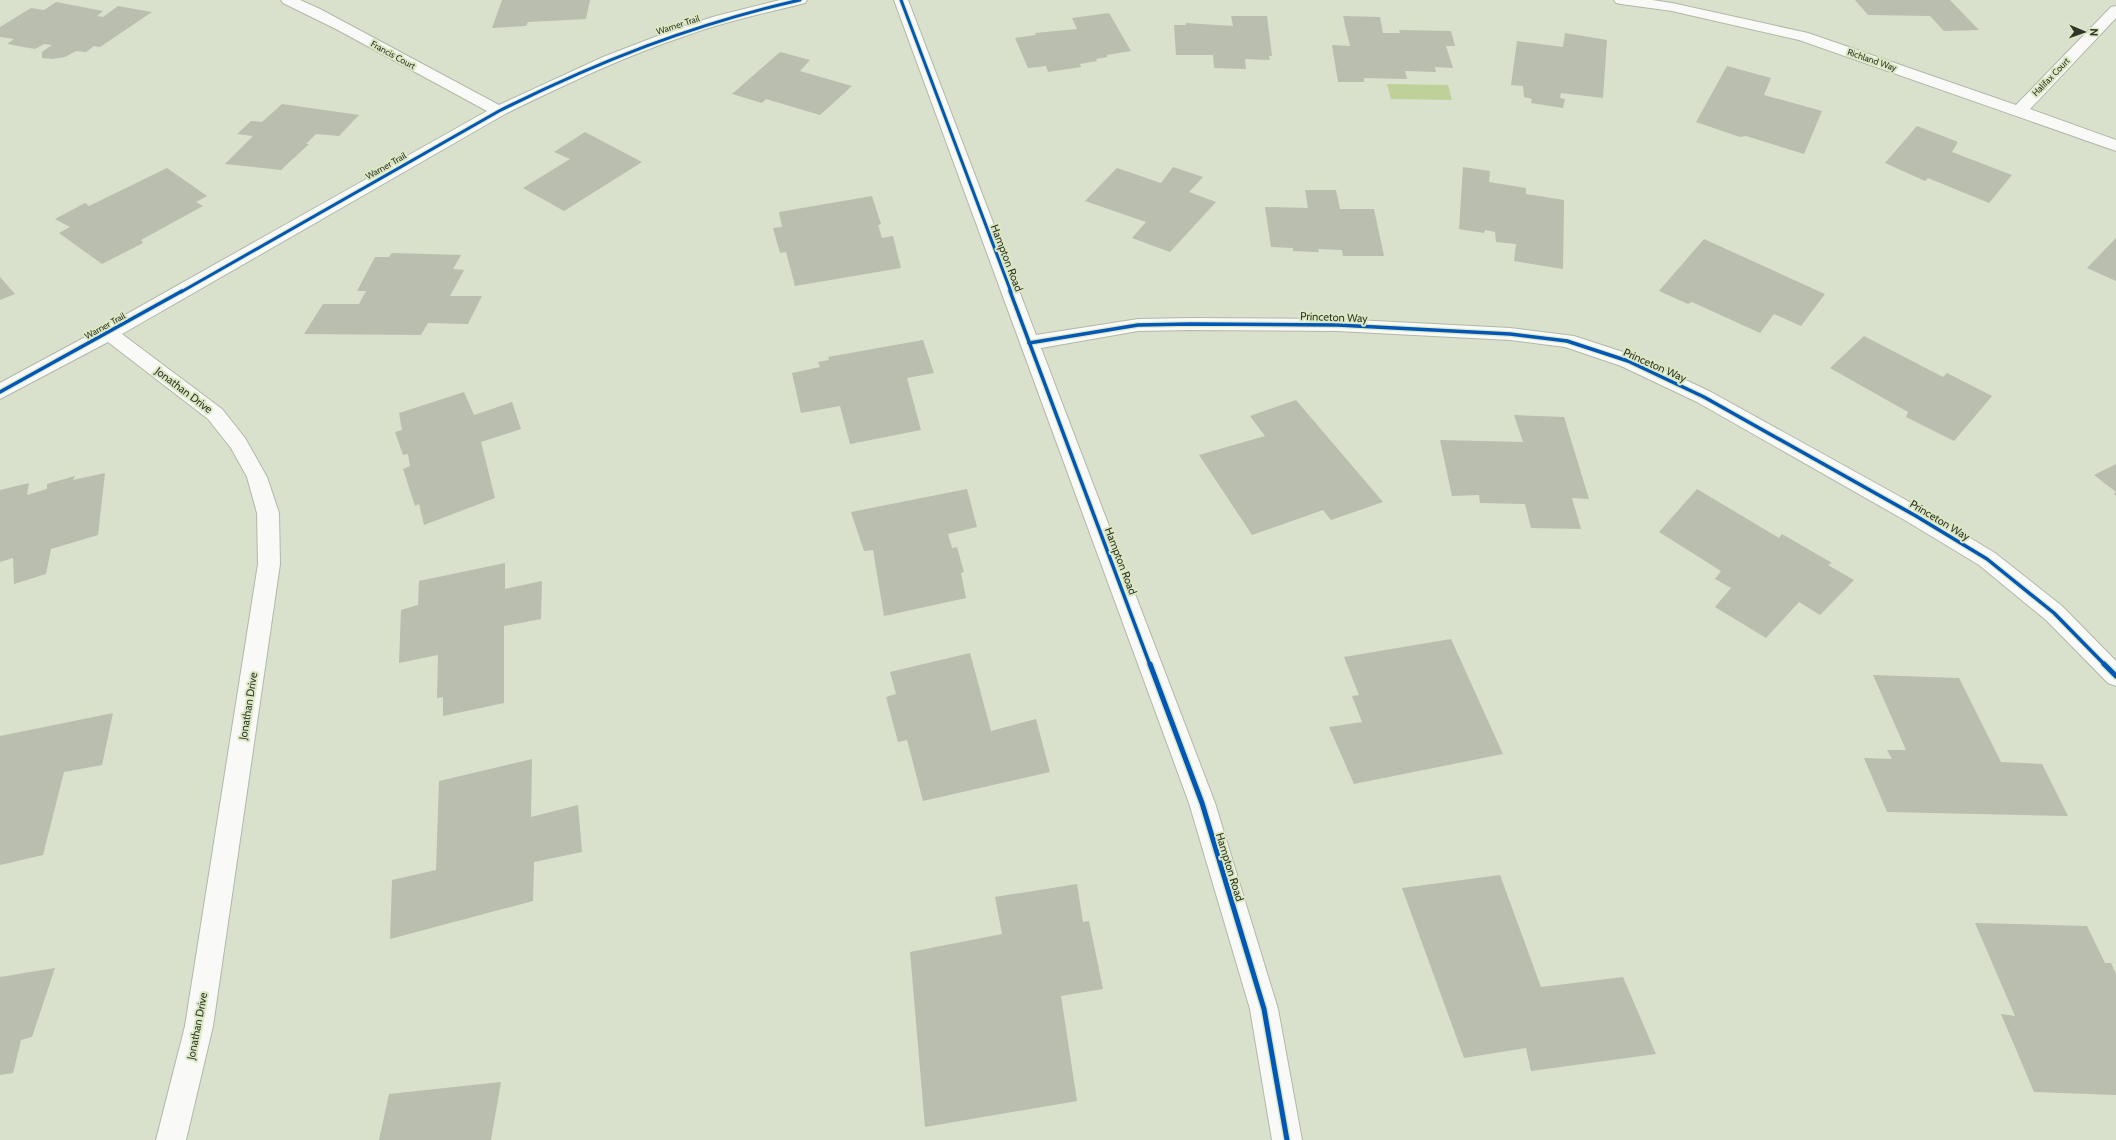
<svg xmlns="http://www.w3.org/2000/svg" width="2116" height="1140" viewBox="0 0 2116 1140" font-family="Cabin,sans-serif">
	<rect width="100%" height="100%" fill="#d9e0cc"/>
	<path fill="#bfd199" d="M1387 84 1448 85 1452 100 1391 99Z"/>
	<g fill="#b9beaf">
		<path d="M502 0H590L586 19 528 22 526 26 492 28Z"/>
		<path d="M1855 0H1950L1979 30 1944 31 1930 16 1868 15Z"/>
		<path d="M56 2 103 11 97 16 103 17 118 6 152 12 100 47 94 46 86 52 76 51 65 57 52 59 42 58V52L52 45 44 44 35 49 7 44 14 39 0 37V27L31 8 44 10Z"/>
		<path d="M1109 13 1131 51 1107 55V57L1096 59 1097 61 1080 64 1081 67 1048 72 1046 66 1028 68 1015 38 1036 35 1035 33 1077 29 1072 18Z"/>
		<path d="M1231 16H1267L1272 56H1269L1270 60 1245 59 1246 69 1214 68 1213 55H1176L1174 25H1186V23L1233 26Z"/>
		<path d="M1343 16 1380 17 1383 33H1400L1399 30 1451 31 1455 46H1446L1453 68 1435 67 1436 72 1405 71 1407 79 1364 78V82H1338L1332 45 1350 46Z"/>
		<path d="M1565 33 1607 40 1603 98 1561 93 1560 98 1565 99 1563 108 1531 103 1532 99 1524 97 1523 86 1511 85 1517 41 1563 47Z"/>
		<path d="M780 52 810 60 800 71 852 86 820 115 766 99 762 103 732 94Z"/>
		<path d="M1727 66 1771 78 1764 95 1822 111 1804 154 1746 136 1740 137 1696 122Z"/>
		<path d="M282 104 359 115 339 136 316 134 306 144H309L281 170 225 164 253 136 237 134 251 121 262 122Z"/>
		<path d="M1917 126 1958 142 1952 152 2012 175 1989 203 1928 178 1925 181 1885 163Z"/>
		<path d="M585 132 642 162 564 211 523 188 570 159 554 152Z"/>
		<path d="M1173 167 1203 177 1189 192 1216 202 1170 252 1132 238 1146 222 1085 201 1117 168 1161 183Z"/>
		<path d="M1463 167 1490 171 1489 182 1526 188V194L1564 200 1563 269 1514 261 1516 244 1496 242 1495 232 1485 230 1484 233 1459 229Z"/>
		<path d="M167 168 207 196 196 202 203 206 141 240 143 243 102 264 59 233 70 227 55 219 85 203 89 206Z"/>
		<path d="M1305 190H1336L1340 209H1374L1384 256H1343L1342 250 1318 249 1319 252 1293 251V248L1271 247 1265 207 1308 208Z"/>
		<path d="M872 196 881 224 878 225 882 238 893 236 901 268 795 286 786 252 780 253 773 228 782 227 779 212Z"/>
		<path d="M2116 238V281L2087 268Z"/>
		<path d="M1704 239 1825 294 1801 326 1774 314 1760 333 1692 302 1688 304 1659 291Z"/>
		<path d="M392 253 461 255 453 269 464 270 450 296H482L468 324 428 323 421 335 304 334 323 304H359L366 291H357L375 257H389Z"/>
		<path d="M0 277 15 294 0 300Z"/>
		<path d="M1864 336 1943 377 1947 373 1992 396 1954 441 1906 417 1908 412 1830 368Z"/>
		<path d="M923 340 934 373 907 378 921 430 850 444 840 406 801 413 792 373 820 367 818 362 829 360 828 357Z"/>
		<path d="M464 392 474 415 512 402 521 429 481 442 495 498 424 525 419 504 415 506 403 469 410 466 408 454 403 455 395 432 402 430 399 413Z"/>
		<path d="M1296 400 1383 502 1331 520 1323 510 1252 535 1199 455 1265 436 1250 416Z"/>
		<path d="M1514 415 1564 417 1589 499 1572 498 1581 529 1531 528 1525 504 1480 503 1479 495 1452 496 1440 440 1523 442Z"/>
		<path d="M2116 464V496L2114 494 2116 492 2094 475Z"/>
		<path d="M105 473 98 535 51 549 46 574 14 584 13 558 0 562V490L29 483 27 495 47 489V484L75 476 73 480Z"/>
		<path d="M967 489 977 527 948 534 952 548 957 547 964 572 961 573 966 598 884 616 873 550 864 551 851 512Z"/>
		<path d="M1697 489 1779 538 1782 534 1832 563 1828 565 1854 580 1820 615 1799 602 1766 638 1715 607 1731 588 1715 579 1721 571 1659 532Z"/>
		<path d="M505 563V589L542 581 541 619 504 626V703L443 716V697L437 698 438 655 399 663 401 610 418 605 419 581Z"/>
		<path d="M1451 639 1503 754 1354 784 1329 727 1362 722 1352 696 1359 695 1344 657Z"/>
		<path d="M970 653 991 731 1036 719 1050 772 923 801 907 740 898 742 886 697 896 694 890 672Z"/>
		<path d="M1873 675 1959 678 2001 762 2042 764 2068 816 1887 812 1864 758 1892 759 1887 750H1906Z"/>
		<path d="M113 713 102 765 64 772 43 855 0 865V736Z"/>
		<path d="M532 759 531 817 578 805 582 852 534 862 533 901 390 939 392 880 436 870 439 781Z"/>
		<path d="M1500 875 1541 987 1623 977 1656 1054 1531 1071 1526 1048 1464 1058 1402 888Z"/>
		<path d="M1077 884 1083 922 1089 921 1103 989 1061 996 1077 1101 925 1127 910 952 1002 934 995 897Z"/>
		<path d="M1975 923 2087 926 2105 963H2111L2116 974V1095L2034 1092 2001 1014 2015 1016Z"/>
		<path d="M55 968 32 1037 21 1040 13 1073 0 1075V977Z"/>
		<path d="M501 1082 491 1140H379L389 1094Z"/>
	</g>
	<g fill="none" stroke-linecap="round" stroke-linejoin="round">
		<defs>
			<g id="minor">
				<path d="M281 0H300L320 9 499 105 603 57 678 28 716 16 780 0H807L805 3C766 13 726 21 688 35 625 56 564 85 505 114L122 334 222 409 245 438 267 477 279 513 280 564 213 1026 186 1140H156L185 1026 258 564 257 513 247 477 231 448 208 419 108 342 0 399V383L102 328 487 111 336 29 283 3Z"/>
				<path d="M894 0H908L1036 335 1138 319 1190 318 1337 319 1510 328 1574 336 1635 356 1711 392 1924 510 1995 553 2062 606 2116 661V686L2108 683 2046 620 1979 565 1908 522 1697 402 1621 366 1565 347 1510 340 1337 331 1190 330 1138 331 1041 348 1215 803 1278 1009 1302 1140H1272L1250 1009 1189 803Z"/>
				<path d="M1614 0H1652L1672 3 1808 33 2016 105 2111 7 2116 6V18L2030 109 2116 140V151L1799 40 1672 11 1621 4 1616 3Z"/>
			</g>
		</defs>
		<use href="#minor" stroke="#b2b8a9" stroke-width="2"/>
		<use href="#minor" fill="#f9faf7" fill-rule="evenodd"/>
		<defs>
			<g id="cycleway-far2">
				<path d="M901 0 1011 292"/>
				<path d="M181 292 499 111C597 62 693 24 800 0"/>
			</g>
			<g id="cycleway-far1">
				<path d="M1010 291 1150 665"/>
				<path d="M1029 343 1138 325 1190 324 1337 325 1510 334 1567 341 1628 361 1704 397 1916 516 1987 559 2054 613 2105 665"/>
				<path d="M0 392 182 291"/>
			</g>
			<g id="cycleway">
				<path d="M1150 664 1202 803 1264 1009 1287 1140"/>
				<path d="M2104 664 2116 676"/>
			</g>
		</defs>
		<use href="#cycleway-far2" stroke="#dbe8c4" stroke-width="5"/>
		<use href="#cycleway-far1" stroke="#dbe8c4" stroke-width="6"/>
		<use href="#cycleway" stroke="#dbe8c4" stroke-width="8"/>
		<use href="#cycleway-far2" stroke="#0057b8" stroke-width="3"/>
		<use href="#cycleway-far1" stroke="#0057b8" stroke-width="3.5"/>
		<use href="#cycleway" stroke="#0057b8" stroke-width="5"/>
	</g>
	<g text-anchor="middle" stroke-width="4" stroke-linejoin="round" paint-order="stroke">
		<g font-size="9" fill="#323628" stroke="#dbe8c4">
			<text transform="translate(678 25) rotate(-18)" y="3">Warner Trail</text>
			<text transform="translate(393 55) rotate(29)" y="3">Francis Court</text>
			<text transform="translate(1872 60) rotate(19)" y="3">Richland Way</text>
			<text transform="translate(2051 77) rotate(-46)" y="3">Halifax Court</text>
			<text transform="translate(386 166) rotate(-30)" y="3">Warner Trail</text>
			<text transform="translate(105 326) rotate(-29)" y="3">Warner Trail</text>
		</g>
		<g font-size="11" fill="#323628" stroke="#dbe8c4">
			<text transform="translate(1007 258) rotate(69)" y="4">Hampton Road</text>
			<text transform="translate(1334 317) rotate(2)" y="4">Princeton Way</text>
			<text transform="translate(1655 365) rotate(24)" y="4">Princeton Way</text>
			<text transform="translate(184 390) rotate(37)" y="4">Jonathan Drive</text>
			<text transform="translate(1940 520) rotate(31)" y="4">Princeton Way</text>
			<text transform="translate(1121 561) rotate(69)" y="4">Hampton Road</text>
			<text transform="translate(248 706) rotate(-81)" y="4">Jonathan Drive</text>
			<text transform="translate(1230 867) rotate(73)" y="4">Hampton Road</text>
			<text transform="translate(197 1026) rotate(-79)" y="4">Jonathan Drive</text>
		</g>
	</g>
	<g transform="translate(2084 32) rotate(92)" stroke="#dbe8c4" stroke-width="3" paint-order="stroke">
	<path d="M0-3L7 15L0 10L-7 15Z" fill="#323628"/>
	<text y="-6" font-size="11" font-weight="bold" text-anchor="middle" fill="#323628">N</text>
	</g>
</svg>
